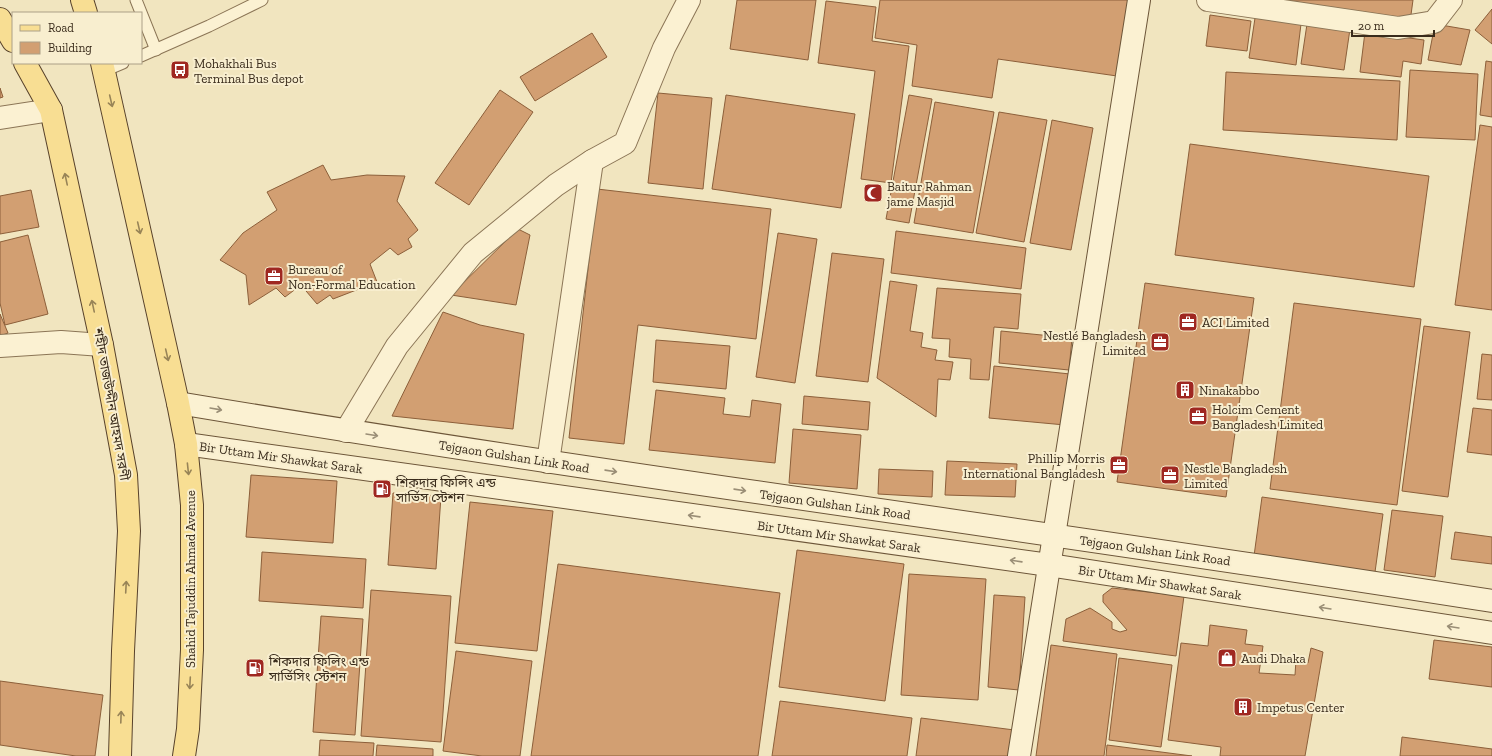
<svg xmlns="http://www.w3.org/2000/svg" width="1492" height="756" viewBox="0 0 1492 756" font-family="'Zilla Slab','Noto Sans Bengali',serif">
	<rect width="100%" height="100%" fill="#f1e5bf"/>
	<g fill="#d29f72" stroke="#8c5f3a">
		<path d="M737 0H816L808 60 730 49Z"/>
		<path d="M880 0H1128L1117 76 998 59 992 98 912 86 917 45 875 38Z"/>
		<path d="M1246 0H1413L1410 22Z"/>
		<path d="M826 1 876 7 872 41 909 46 891 183 861 179 875 71 818 63Z"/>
		<path d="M1492 9V44L1475 30Z"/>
		<path d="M1210 15 1251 21 1247 51 1206 46Z"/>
		<path d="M1255 18 1301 24 1296 65 1249 58Z"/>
		<path d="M1307 24 1350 29 1344 70 1301 64Z"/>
		<path d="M1435 24 1470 30 1461 65 1428 60Z"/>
		<path d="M1365 32 1424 40 1421 64 1403 61 1401 77 1360 72Z"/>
		<path d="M592 33 607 57 535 101 520 77Z"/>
		<path d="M1486 61 1492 62V117L1480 115Z"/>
		<path d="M1410 70 1478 74 1475 140 1406 137Z"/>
		<path d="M1226 72 1400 81 1397 140 1223 130Z"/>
		<path d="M0 88 3 97 0 98Z"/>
		<path d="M500 90 533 112 469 205 435 183Z"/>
		<path d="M658 93 712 98 703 189 648 183Z"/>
		<path d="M726 95 855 114 841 208 712 189Z"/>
		<path d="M909 95 932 99 909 223 886 219Z"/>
		<path d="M935 102 994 112 973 233 914 223Z"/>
		<path d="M999 112 1047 120 1024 242 976 233Z"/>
		<path d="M1052 120 1093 128 1071 250 1030 243Z"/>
		<path d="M1480 125 1492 127V310L1455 305Z"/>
		<path d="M1190 144 1429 176 1414 287 1175 255Z"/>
		<path d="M323 165 331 180 367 175 405 176 397 201 418 230 408 239 412 247 398 255 390 248 370 264 377 282 333 299 330 295 317 304 301 285 285 297 276 288 249 305 246 275 220 260 243 233 277 210 267 192Z"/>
		<path d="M597 189 771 209 756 339 638 325 624 444 569 438Z"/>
		<path d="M31 190 39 227 0 234V196Z"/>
		<path d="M518 229 530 235 516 305 451 295Z"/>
		<path d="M896 231 1026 248 1021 289 891 273Z"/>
		<path d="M778 233 817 239 795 383 756 377Z"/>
		<path d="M28 235 48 314 5 325 0 303V242Z"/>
		<path d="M832 253 884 259 868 382 816 376Z"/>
		<path d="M890 281 917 285 910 331 923 333 921 347 937 350 935 360 953 362 950 380 938 379 936 417 877 378Z"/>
		<path d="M1145 283 1254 298 1226 497 1117 482Z"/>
		<path d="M937 288 1021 294 1018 329 994 327 989 380 970 379 971 359 949 357 950 339 932 338Z"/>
		<path d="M1294 303 1421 319 1397 505 1270 489Z"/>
		<path d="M443 312 480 325 524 334 513 429 392 416Z"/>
		<path d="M0 314 8 333 0 336Z"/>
		<path d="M1424 326 1470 332 1448 497 1402 491Z"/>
		<path d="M1001 331 1072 338 1069 370 999 363Z"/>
		<path d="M656 340 730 346 726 389 653 382Z"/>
		<path d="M1482 354 1492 355V400L1477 399Z"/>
		<path d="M994 366 1070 374 1065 425 989 418Z"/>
		<path d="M656 390 725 398 723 414 750 417 752 400 781 404 775 463 649 450Z"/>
		<path d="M804 396 870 402 868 430 802 424Z"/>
		<path d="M1473 408 1492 410V455L1467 452Z"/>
		<path d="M793 429 861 435 857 489 789 483Z"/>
		<path d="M947 461 1017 464 1015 497 945 495Z"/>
		<path d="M879 469 933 471 932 497 878 494Z"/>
		<path d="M251 475 337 481 333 543 246 537Z"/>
		<path d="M393 493 441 496 436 569 388 565Z"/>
		<path d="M1262 497 1383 514 1375 572 1254 556Z"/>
		<path d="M470 502 553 511 537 651 455 643Z"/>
		<path d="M1392 510 1443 516 1435 577 1384 570Z"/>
		<path d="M1455 532 1492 537V564L1451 559Z"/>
		<path d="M797 550 904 564 885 701 779 687Z"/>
		<path d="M262 552 366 559 363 608 259 601Z"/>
		<path d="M558 564 780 593 758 756H531Z"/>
		<path d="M909 574 986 579 978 700 901 695Z"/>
		<path d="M1112 588 1184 596 1176 656 1063 641 1066 619 1090 608 1112 622V629L1120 632 1127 630 1103 602V595Z"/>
		<path d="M371 590 451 596 441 742 361 736Z"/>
		<path d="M994 595 1025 597 1019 690 988 687Z"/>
		<path d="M321 616 363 619 355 735 313 732Z"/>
		<path d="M1210 625 1247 630 1245 644 1263 646 1259 673 1295 675 1296 660 1308 663 1311 648 1323 652 1305 756H1220L1221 747 1168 740 1181 643 1208 646Z"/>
		<path d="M1434 640 1492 647V687L1429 679Z"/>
		<path d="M1051 645 1117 654 1104 756H1036Z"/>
		<path d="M456 651 532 661 520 756H482L443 751Z"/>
		<path d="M1119 658 1172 665 1161 747 1109 740Z"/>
		<path d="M0 681 103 695 95 756H76L0 745Z"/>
		<path d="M780 701 912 718 907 756H772Z"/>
		<path d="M921 718 1022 731 1019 756H916Z"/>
		<path d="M1402 737 1492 749V756H1400Z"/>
		<path d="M320 740 374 743 373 756H319Z"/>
		<path d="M377 745 433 749V756H376Z"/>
		<path d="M1107 745 1192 756H1106Z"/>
	</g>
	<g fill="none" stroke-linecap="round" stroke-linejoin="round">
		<defs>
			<g id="lane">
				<path d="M136 0 156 50"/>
				<path d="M141 56 209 26 262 0"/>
				<path d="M104 71 123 63"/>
			</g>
			<g id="street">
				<path d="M1208 0 1398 28 1434 22 1451 0"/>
				<path d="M0 118 51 110"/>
				<path d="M0 346 61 342 102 345"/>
				<path d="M346 431 397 346 473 253 556 185 592 161 625 143 664 48 689 0"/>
				<path d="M548 462 592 161"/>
			</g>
			<g id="secondary">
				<path d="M178 403C615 476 1054 532 1492 601"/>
				<path d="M186 444 1049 565 1492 633"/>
				<path d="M1019 756 1139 0"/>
			</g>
			<g id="primary">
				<path d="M82 0 86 13"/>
				<path d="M0 19 13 41"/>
				<path d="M25 63 51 110 102 345 126 475 129 531 123 651 120 756"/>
				<path d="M102 63 178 403 186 444 192 505V650L188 729 184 756"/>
			</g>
		</defs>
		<use href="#lane" stroke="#8b7556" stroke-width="13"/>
		<use href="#street" stroke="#8b7556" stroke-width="24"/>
		<use href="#secondary" stroke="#6d5639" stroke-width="24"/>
		<use href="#primary" stroke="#58422b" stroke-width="24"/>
		<use href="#lane" stroke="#fbf1d2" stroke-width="11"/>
		<use href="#street" stroke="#fbf1d2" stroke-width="22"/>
		<use href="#secondary" stroke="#fbf1d2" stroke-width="22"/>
		<use href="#primary" stroke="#f8de93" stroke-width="22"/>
	</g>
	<defs><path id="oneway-shaft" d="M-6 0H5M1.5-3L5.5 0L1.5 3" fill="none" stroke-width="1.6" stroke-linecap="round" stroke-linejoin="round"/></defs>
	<g stroke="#988457">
		<use href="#oneway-shaft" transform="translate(111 101) rotate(77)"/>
		<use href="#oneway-shaft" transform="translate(66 179) rotate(-102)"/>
		<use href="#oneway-shaft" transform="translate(139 228) rotate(77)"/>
		<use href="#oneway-shaft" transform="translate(93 306) rotate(-102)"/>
		<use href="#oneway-shaft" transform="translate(167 355) rotate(77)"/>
		<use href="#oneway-shaft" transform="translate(188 469) rotate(84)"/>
		<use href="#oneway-shaft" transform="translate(126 587) rotate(-87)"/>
		<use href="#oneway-shaft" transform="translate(190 683) rotate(93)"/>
		<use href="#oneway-shaft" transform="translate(121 717) rotate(-88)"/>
	</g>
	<g stroke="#9a8e76">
		<use href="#oneway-shaft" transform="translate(216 409) rotate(10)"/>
		<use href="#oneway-shaft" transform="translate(372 435) rotate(9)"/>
		<use href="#oneway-shaft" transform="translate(611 471) rotate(8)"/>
		<use href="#oneway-shaft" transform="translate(740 490) rotate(8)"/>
		<use href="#oneway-shaft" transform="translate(694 516) rotate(-172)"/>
		<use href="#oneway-shaft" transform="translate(1016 561) rotate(-172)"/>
		<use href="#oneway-shaft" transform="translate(1325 608) rotate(-171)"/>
		<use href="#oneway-shaft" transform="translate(1453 627) rotate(-171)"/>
	</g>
	<defs>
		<symbol id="bus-square" viewBox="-11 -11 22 22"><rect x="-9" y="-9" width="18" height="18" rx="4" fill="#9f2721" stroke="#f8eecf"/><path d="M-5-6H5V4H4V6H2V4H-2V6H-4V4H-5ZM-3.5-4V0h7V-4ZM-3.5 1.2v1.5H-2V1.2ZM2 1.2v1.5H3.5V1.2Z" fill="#fff"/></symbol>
		<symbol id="mosque-square" viewBox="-11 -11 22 22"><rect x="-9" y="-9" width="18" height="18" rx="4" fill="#9f2721" stroke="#f8eecf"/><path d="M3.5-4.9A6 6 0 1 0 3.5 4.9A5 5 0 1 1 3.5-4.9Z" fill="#fff"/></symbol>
		<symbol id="office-square" viewBox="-11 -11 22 22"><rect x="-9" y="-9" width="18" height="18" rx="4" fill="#9f2721" stroke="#f8eecf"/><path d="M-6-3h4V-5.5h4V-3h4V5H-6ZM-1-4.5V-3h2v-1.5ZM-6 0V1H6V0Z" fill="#fff"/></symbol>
		<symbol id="building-square" viewBox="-11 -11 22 22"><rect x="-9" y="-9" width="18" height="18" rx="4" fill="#9f2721" stroke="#f8eecf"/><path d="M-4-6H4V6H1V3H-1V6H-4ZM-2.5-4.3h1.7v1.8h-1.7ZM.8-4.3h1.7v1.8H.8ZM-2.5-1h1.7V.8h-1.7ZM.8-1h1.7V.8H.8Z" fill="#fff"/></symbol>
		<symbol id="fuel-square" viewBox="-11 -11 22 22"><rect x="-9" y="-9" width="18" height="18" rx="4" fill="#9f2721" stroke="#f8eecf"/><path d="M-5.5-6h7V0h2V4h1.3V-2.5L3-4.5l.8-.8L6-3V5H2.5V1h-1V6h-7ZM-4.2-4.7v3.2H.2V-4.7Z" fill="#fff"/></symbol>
		<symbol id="shop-square" viewBox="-11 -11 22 22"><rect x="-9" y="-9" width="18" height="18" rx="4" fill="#9f2721" stroke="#f8eecf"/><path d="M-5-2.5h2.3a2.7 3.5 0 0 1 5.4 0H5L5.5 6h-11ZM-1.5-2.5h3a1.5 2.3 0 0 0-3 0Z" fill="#fff"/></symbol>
	</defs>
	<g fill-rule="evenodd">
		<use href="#bus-square" x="169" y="59" width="22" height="22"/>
		<use href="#mosque-square" x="862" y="182" width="22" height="22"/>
		<use href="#office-square" x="263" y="265" width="22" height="22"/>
		<use href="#office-square" x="1177" y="311" width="22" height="22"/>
		<use href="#office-square" x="1149" y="331" width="22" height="22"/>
		<use href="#building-square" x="1174" y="379" width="22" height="22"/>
		<use href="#office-square" x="1187" y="405" width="22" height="22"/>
		<use href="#office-square" x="1108" y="454" width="22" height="22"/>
		<use href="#office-square" x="1159" y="464" width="22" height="22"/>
		<use href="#fuel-square" x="371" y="478" width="22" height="22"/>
		<use href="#shop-square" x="1216" y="647" width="22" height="22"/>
		<use href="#fuel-square" x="244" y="657" width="22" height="22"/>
		<use href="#building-square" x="1232" y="696" width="22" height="22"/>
	</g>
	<g text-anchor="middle" stroke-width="4" stroke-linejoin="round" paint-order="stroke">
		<g font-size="13" fill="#392b1b" stroke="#f8eecf" text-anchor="start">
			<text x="194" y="68">Mohakhali Bus<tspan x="194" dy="15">Terminal Bus depot</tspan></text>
			<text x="887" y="191">Baitur Rahman<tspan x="887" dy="15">jame Masjid</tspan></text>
			<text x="288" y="274">Bureau of<tspan x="288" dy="15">Non-Formal Education</tspan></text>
			<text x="1202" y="327">ACI Limited</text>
			<text x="1146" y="340" text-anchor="end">Nestlé Bangladesh<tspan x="1146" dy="15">Limited</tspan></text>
			<text x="1199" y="395">Ninakabbo</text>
			<text x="1212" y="414">Holcim Cement<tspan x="1212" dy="15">Bangladesh Limited</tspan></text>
			<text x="1105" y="463" text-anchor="end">Phillip Morris<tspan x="1105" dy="15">International Bangladesh</tspan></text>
			<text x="1184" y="473">Nestle Bangladesh<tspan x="1184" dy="15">Limited</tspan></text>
			<text x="396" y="487">শিকদার ফিলিং এন্ড<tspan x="396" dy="15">সার্ভিস স্টেশন</tspan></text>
			<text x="1241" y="663">Audi Dhaka</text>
			<text x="269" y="666">শিকদার ফিলিং এন্ড<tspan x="269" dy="15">সার্ভিসিং স্টেশন</tspan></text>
			<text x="1257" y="712">Impetus Center</text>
		</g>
		<g font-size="13" fill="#392b1b" stroke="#f8eecf">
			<text transform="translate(112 404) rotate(80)" y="5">শহীদ তাজউদ্দীন আহমদ সরণী</text>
			<text transform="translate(514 456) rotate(9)" y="5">Tejgaon Gulshan Link Road</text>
			<text transform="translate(281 457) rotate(8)" y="5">Bir Uttam Mir Shawkat Sarak</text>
			<text transform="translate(835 504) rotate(8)" y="5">Tejgaon Gulshan Link Road</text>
			<text transform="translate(839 536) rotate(8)" y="5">Bir Uttam Mir Shawkat Sarak</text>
			<text transform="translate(1155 550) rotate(8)" y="5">Tejgaon Gulshan Link Road</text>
			<text transform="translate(190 579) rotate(-90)" y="5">Shahid Tajuddin Ahmad Avenue</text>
			<text transform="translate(1160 582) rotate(9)" y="5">Bir Uttam Mir Shawkat Sarak</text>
		</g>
	</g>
	<rect x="12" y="12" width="130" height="52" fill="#f8eecf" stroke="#aca087"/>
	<rect x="20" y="25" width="20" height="6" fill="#f8de93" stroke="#aca087"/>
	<text x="48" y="32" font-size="12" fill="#392b1b">Road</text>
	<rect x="20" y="42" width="20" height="12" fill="#d29f72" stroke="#aca087"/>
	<text x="48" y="52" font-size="12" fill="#392b1b">Building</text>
	<path d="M1352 30v6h82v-6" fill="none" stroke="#392b1b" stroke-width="2"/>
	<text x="1358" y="30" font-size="12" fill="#392b1b" stroke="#f8eecf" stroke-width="3" paint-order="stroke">20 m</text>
</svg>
